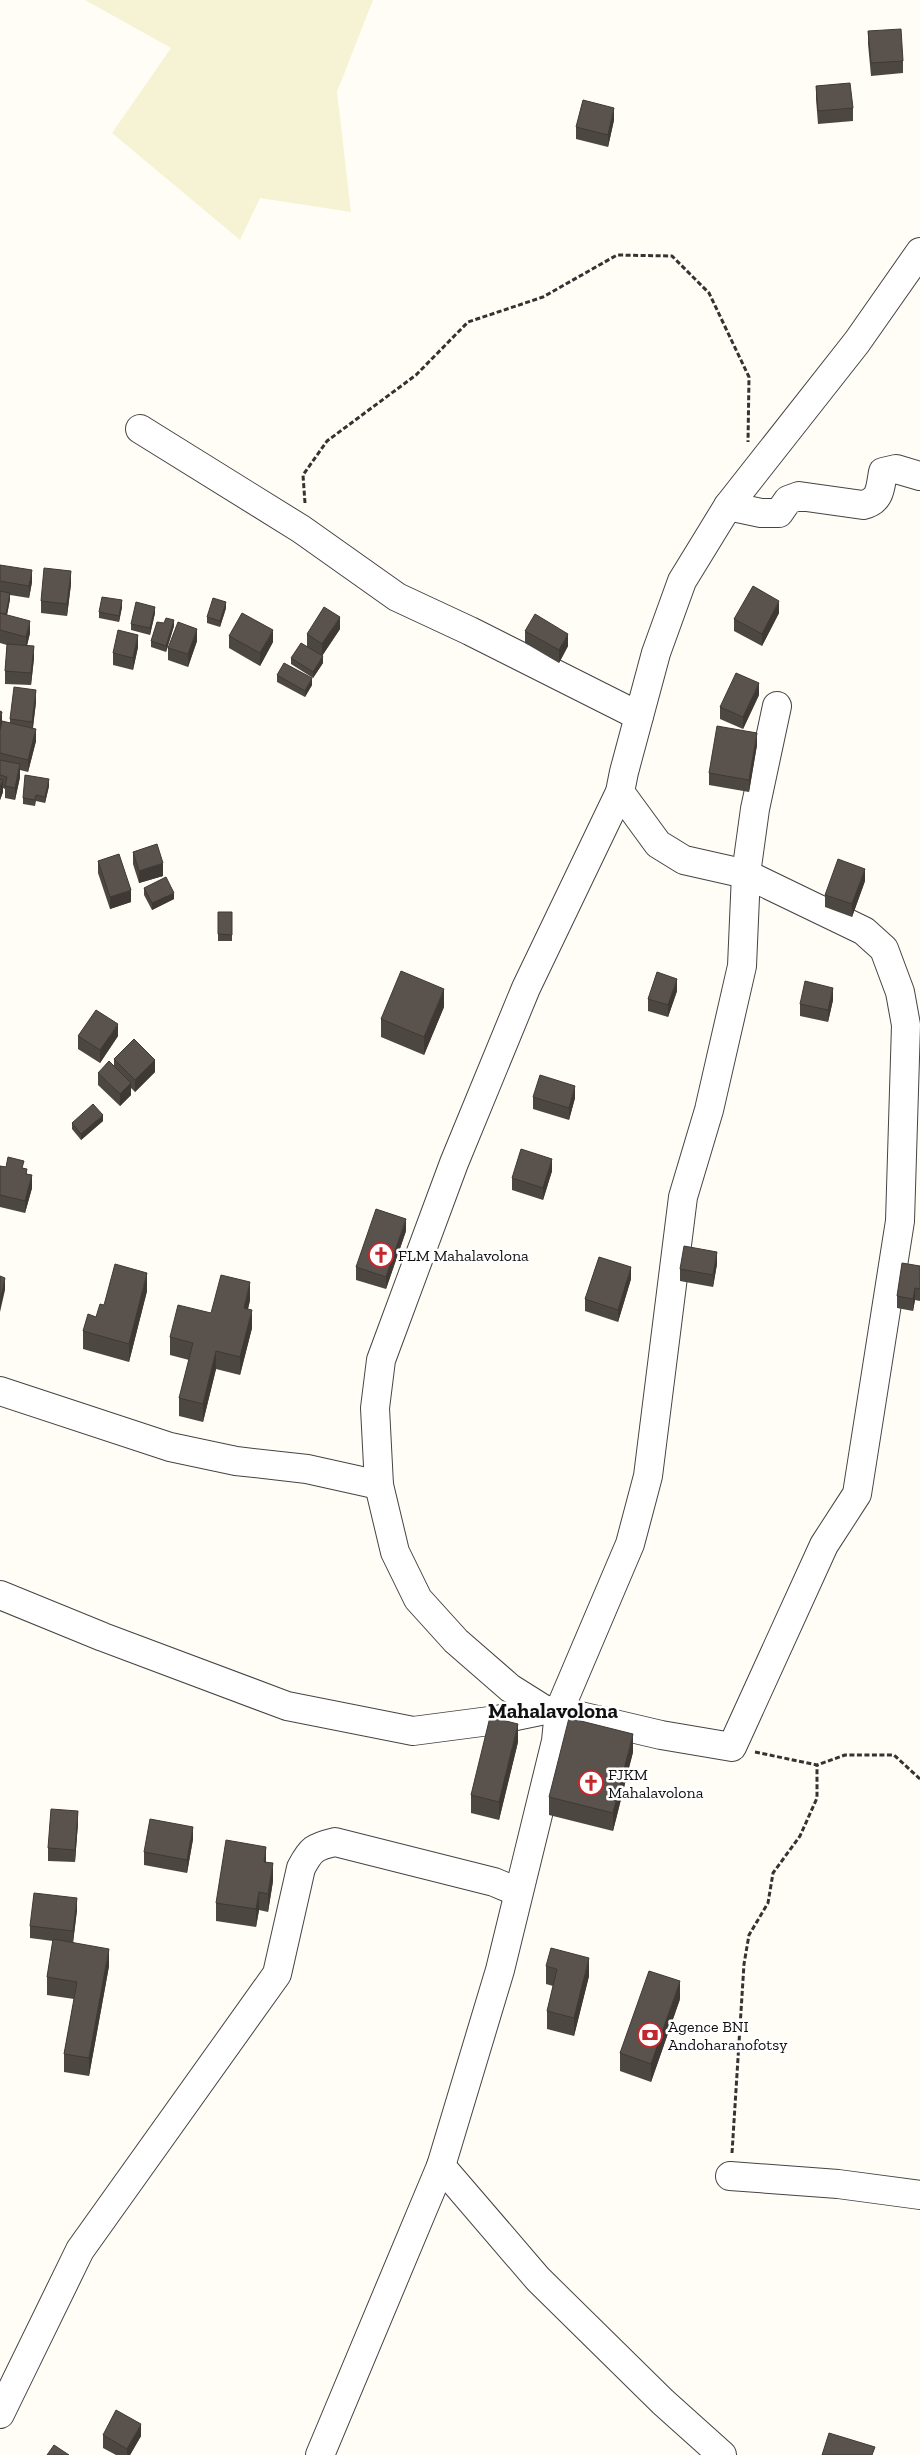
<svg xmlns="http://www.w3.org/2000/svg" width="920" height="2455" viewBox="0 0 920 2455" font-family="'Zilla Slab',serif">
	<rect width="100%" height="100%" fill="#fffdf5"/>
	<path fill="#f6f3d4" d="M85 0H373L337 92 351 212 260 198 240 240 112 133 171 48Z"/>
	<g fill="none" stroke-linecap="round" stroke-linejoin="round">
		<defs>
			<g id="minor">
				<path d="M140 429 301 529 397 597 470 631 639 716"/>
				<path d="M728 506 761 513H779L788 500 799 496 863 505C881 501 880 488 883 472L896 469 920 476"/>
				<path d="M0 1391 170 1447 236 1461 307 1469 379 1485"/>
				<path d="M0 1595 103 1637 287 1706 413 1731 497 1720 545 1710 559 1711 661 1735 732 1747 824 1545 857 1494 900 1221 906 1025 900 992 884 949 864 931 746 874 684 860 658 844 620 792"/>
				<path d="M545 1710 510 1688 456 1641 418 1599 395 1552 379 1485 375 1408 381 1360 454 1163 526 988 620 792 624 772 656 653 682 581 728 506 857 342 920 252"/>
				<path d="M441 2166 538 2279 663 2402 722 2455"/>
				<path d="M730 2176 838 2184 920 2195"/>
				<path d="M0 2414 80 2250 277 1974 301 1868C311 1849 314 1847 335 1842L494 1882 518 1892"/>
				<path d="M320 2455 441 2166 500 1970 556 1741 559 1711 630 1544 648 1476 683 1197 709 1110 742 966 746 874 755 809 777 706"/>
			</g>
		</defs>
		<use href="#minor" stroke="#444" stroke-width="30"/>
		<g stroke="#333" stroke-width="3" stroke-dasharray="5 2.5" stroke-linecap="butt">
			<path d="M305 503 303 475 327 441 416 375 468 322 543 297 617 255 672 256 709 293 749 377 748 442"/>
			<path d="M755 1752 817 1765 845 1755H894L920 1779"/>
			<path d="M732 2153 744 1964 749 1935 768 1903 773 1873 800 1836 817 1798V1765"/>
		</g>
		<use href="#minor" stroke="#fff" stroke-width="28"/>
	</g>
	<g fill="#4d4742">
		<path d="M868 31 903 61V73L871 76 868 44Z"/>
		<path d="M816 86 853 108V121L818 124 816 99Z"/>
		<path d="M614 120 608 147 576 139V127Z"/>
		<path d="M0 565 32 582 29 598 10 595V599L7 615 30 633 27 645 34 658 31 685 5 684V671L7 645 0 643Z"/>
		<path d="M71 584 67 616 41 613V601Z"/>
		<path d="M122 607 119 622 99 618V612Z"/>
		<path d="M226 608 220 627 207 623V617Z"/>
		<path d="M155 613 150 635 131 630V624Z"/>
		<path d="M779 613 762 646 734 631V619Z"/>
		<path d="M174 626 166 652 151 647V641Z"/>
		<path d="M340 629 322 656 323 663 313 678 291 664V658L307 646V634Z"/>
		<path d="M525 631 568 646 559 663 525 643Z"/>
		<path d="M229 636 273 642 260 666 229 648Z"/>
		<path d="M197 641 188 667 168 660V648Z"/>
		<path d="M138 647 133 670 113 665V653Z"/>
		<path d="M277 675 312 685 305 697 277 682Z"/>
		<path d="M759 695 743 729 720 719V707Z"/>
		<path d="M36 702 33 728 36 741 28 772 20 770V777L15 800 5 798V789L3 788V792L0 800V711L2 721 10 723V719Z"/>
		<path d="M757 745 749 792 709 785V773Z"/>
		<path d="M49 786 45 803 36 801 35 806 23 804V798Z"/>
		<path d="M133 852 163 876 139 883 133 864Z"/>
		<path d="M98 861 131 902 110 909 98 873Z"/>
		<path d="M865 881 852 917 825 907V895Z"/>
		<path d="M144 888 174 899 152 910 144 895Z"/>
		<rect x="218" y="912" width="14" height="29"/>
		<path d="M677 991 668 1017 648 1011V999Z"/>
		<path d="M833 1000 828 1022 800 1016V1004Z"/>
		<path d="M444 1007 424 1055 381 1037V1019Z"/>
		<path d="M78 1036H118L100 1063 78 1049Z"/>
		<path d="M114 1059 155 1072 135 1092 131 1088V1095L120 1106 98 1085V1073L114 1066Z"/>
		<path d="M533 1097 575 1098 569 1120 533 1109Z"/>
		<path d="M103 1121 81 1140 72 1129V1123Z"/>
		<path d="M0 1166 6 1167 24 1168 27 1174 32 1188 25 1213 0 1207Z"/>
		<path d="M552 1171 543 1200 512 1190V1178Z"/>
		<path d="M406 1231 386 1289 356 1280V1267Z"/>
		<path d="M717 1264 713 1287 680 1281V1269Z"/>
		<path d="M920 1266V1301L915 1300 913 1311 897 1308V1296Z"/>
		<path d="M631 1279 618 1322 585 1311V1299Z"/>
		<path d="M147 1291 129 1362 83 1349V1331L96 1317 104 1305Z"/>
		<path d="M250 1300 248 1309 252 1328 240 1375 216 1369 203 1422 179 1416V1398L189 1360 170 1355V1337Z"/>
		<path d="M518 1742 499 1820 471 1813V1795Z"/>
		<path d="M633 1752 613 1831 549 1815V1797Z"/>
		<path d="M78 1823 75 1862 48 1861V1848Z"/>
		<path d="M193 1839 187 1873 144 1865V1852Z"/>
		<path d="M266 1862 273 1881 268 1912 259 1910 256 1927 216 1921V1903Z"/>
		<path d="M77 1910 73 1942 109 1966 89 2076 64 2072V2054L74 1999 47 1995V1977L53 1941 30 1938V1926Z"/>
		<path d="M546 1966 589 1976 574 2036 547 2029V2011L553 1986 546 1984Z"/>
		<path d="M680 1999 651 2082 620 2071V2053Z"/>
		<path d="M103 2435 141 2436 130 2455H116L103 2448Z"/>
	</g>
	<g fill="#3f3936">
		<path d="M614 108V120L608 147V135Z"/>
		<path d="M32 570V582L29 598V586Z"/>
		<path d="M71 571V584L67 616V604Z"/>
		<path d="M10 593V599L6 620V614Z"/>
		<path d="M122 600V607L119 622V616Z"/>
		<path d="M779 601V613L762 646V634Z"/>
		<path d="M226 602V608L220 627V621Z"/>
		<path d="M155 607V613L150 635V628Z"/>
		<path d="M340 617V629L322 656V644Z"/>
		<path d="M174 620V626L166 652V646Z"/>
		<path d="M30 621V633L26 650V637Z"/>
		<path d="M197 629V641L188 667V654Z"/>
		<path d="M273 630V642L260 666V653Z"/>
		<path d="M568 634V646L559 663V650Z"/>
		<path d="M138 635V647L133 670V658Z"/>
		<path d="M34 646V658L31 685V673Z"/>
		<path d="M323 656V663L313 678V672Z"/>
		<path d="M312 678V685L305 697V691Z"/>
		<path d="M759 683V695L743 729V717Z"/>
		<path d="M36 690V702L32 734V722Z"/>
		<path d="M2 712V724L0 732V720Z"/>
		<path d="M36 729V741L28 772V760Z"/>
		<path d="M757 733V745L749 792V780Z"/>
		<path d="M20 764V777L15 800V788Z"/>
		<path d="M49 779V786L45 803V797Z"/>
		<path d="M3 780V792L0 800V788Z"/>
		<path d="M163 863V876L139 883V871Z"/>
		<path d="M865 869V881L852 917V904Z"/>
		<path d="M131 890V902L110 909V897Z"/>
		<path d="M174 893V899L152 910V903Z"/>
		<path d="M677 979V991L668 1017V1005Z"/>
		<path d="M833 988V1000L828 1022V1010Z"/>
		<path d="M444 989V1007L424 1055V1037Z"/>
		<path d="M118 1024V1036L100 1063V1050Z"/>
		<path d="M155 1060V1072L135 1092V1080Z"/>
		<path d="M131 1083V1095L120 1106V1094Z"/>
		<path d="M575 1086V1098L569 1120V1108Z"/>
		<path d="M103 1115V1121L81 1140V1134Z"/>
		<path d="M552 1159V1171L543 1200V1188Z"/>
		<path d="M32 1175V1188L25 1213V1201Z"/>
		<path d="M406 1219V1231L386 1289V1277Z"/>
		<path d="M717 1252V1264L713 1287V1275Z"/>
		<path d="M631 1267V1279L618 1322V1310Z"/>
		<path d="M147 1273V1291L129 1362V1344Z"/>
		<path d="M5 1278V1290L0 1312V1300Z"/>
		<path d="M250 1282V1300L244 1326V1308Z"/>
		<path d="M915 1288V1300L913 1311V1299Z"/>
		<path d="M252 1310V1328L240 1375V1357Z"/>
		<path d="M216 1351V1369L203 1422V1404Z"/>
		<path d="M518 1724V1742L499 1820V1802Z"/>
		<path d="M633 1734V1752L613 1831V1813Z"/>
		<path d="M78 1811V1823L75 1862V1850Z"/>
		<path d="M193 1827V1839L187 1873V1860Z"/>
		<path d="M266 1847V1864L264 1862Z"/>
		<path d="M273 1863V1881L268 1912V1894Z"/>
		<path d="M259 1892V1910L256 1927V1909Z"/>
		<path d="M77 1898V1910L73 1943V1931Z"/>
		<path d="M109 1949V1966L89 2076V2058Z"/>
		<path d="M589 1958V1976L574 2036V2018Z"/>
		<path d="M680 1981V1999L651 2082V2064Z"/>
		<path d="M141 2424V2436L130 2455H127V2449Z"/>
	</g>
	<g fill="#5a524d" stroke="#3f3936">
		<path d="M901 29 903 61 871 63 868 31Z"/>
		<path d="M850 83 853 108 818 111 816 86Z"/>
		<path d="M583 100 614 108 608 135 576 127Z"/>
		<path d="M0 565 32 570 29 586 0 581Z"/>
		<path d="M44 568 71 571 67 604 41 601Z"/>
		<path d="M753 586 779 601 762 634 734 619Z"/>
		<path d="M0 591 10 593 6 614 0 613Z"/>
		<path d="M102 597 122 600 119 616 99 612Z"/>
		<path d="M213 598 226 602 220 621 207 617Z"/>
		<path d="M136 602 155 607 150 628 131 624Z"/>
		<path d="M324 607 340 617 322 644 307 634Z"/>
		<path d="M0 613 30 621 26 637 0 630Z"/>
		<path d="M242 613 273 630 260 653 229 636Z"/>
		<path d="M535 614 568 634 559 650 525 631Z"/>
		<path d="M166 618 174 620 166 646 151 641 157 622 164 623Z"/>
		<path d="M178 622 197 629 188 654 168 648Z"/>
		<path d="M118 630 138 635 133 658 113 653Z"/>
		<path d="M301 643 323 656 313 672 291 658Z"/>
		<path d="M7 644 34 646 31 673 5 671Z"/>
		<path d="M284 663 312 678 305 691 277 675Z"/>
		<path d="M736 673 759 683 743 717 720 707Z"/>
		<path d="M14 687 36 690 32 722 10 719Z"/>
		<path d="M0 711 2 712 0 720Z"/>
		<path d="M2 721 36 729 28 760 0 753V731Z"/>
		<path d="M717 726 757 733 749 780 709 773Z"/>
		<path d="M0 760 20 764 15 788 5 786 7 777 0 775Z"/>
		<path d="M25 775 49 779 45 797 36 795 35 800 23 798Z"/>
		<path d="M0 779 3 780 0 788Z"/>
		<path d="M157 844 163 863 139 871 133 852Z"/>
		<path d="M119 854 131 890 110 897 98 861Z"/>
		<path d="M838 859 865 869 852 904 825 895Z"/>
		<path d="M166 877 174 893 152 903 144 888Z"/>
		<path d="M218 912H232V935L218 934Z"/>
		<path d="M401 971 444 989 424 1037 381 1019Z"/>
		<path d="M657 972 677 979 668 1005 648 999Z"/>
		<path d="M805 981 833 988 828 1010 800 1004Z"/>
		<path d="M96 1010 118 1024 100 1050 78 1036Z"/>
		<path d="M134 1039 155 1060 135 1080 114 1059Z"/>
		<path d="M109 1061 131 1083 120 1094 98 1073Z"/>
		<path d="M540 1075 575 1086 569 1108 533 1097Z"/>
		<path d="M93 1104 103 1115 81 1134 72 1123Z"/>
		<path d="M521 1149 552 1159 543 1188 512 1178Z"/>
		<path d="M8 1157 24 1161 22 1168 27 1169 26 1174 32 1175 25 1201 0 1195V1166L6 1167Z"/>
		<path d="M376 1209 406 1219 386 1277 356 1267Z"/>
		<path d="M684 1246 717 1252 713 1275 680 1269Z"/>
		<path d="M599 1257 631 1267 618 1310 585 1299Z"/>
		<path d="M902 1263 920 1266V1289L915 1288 913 1299 897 1296Z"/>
		<path d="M115 1264 147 1273 129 1344 83 1331 88 1314 96 1317 100 1304 104 1305Z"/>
		<path d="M221 1275 250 1282 244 1308 252 1310 240 1357 216 1351 203 1404 179 1398 193 1343 170 1337 178 1305 211 1313Z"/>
		<path d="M0 1276 5 1278 0 1300Z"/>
		<path d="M490 1717 518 1724 499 1802 471 1795Z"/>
		<path d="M569 1718 633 1734 613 1813 549 1797Z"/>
		<path d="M51 1809 78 1811 75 1850 48 1848Z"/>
		<path d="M150 1819 193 1827 187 1860 144 1852Z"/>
		<path d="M226 1840 266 1847 264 1862 273 1863 268 1894 259 1892 256 1909 216 1903Z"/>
		<path d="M34 1893 77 1898 73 1931 30 1926Z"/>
		<path d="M53 1939 109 1949 89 2058 64 2054 77 1982 47 1977Z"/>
		<path d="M551 1948 589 1958 574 2018 547 2011 557 1969 546 1966Z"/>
		<path d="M649 1971 680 1981 651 2064 620 2053Z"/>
		<path d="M116 2410 141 2424 127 2449 103 2435Z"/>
		<path d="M829 2433 875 2447 872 2455H822Z"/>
		<path d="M54 2445 69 2455H47Z"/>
	</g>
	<defs>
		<symbol id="church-ring" viewBox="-11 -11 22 22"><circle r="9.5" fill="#fff" stroke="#c4262e" stroke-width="1.5"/><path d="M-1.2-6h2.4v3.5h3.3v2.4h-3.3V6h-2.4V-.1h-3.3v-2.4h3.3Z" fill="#c4262e"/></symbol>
		<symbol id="bank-ring" viewBox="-11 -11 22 22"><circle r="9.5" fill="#fff" stroke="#c4262e" stroke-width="1.5"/><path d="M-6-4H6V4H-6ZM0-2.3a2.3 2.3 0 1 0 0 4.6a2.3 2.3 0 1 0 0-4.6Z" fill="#c4262e"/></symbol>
	</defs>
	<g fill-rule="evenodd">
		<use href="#church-ring" x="367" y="1241" width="28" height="28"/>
		<use href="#church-ring" x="577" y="1769" width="28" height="28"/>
		<use href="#bank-ring" x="636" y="2021" width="28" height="28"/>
	</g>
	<g text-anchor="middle" stroke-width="5" stroke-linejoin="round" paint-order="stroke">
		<g font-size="16" fill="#111" stroke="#fff" text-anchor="start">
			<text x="398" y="1261">FLM Mahalavolona</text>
			<text x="608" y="1780">FJKM<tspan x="608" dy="18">Mahalavolona</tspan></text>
			<text x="668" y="2032">Agence BNI<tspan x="668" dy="18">Andoharanofotsy</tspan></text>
		</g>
		<g font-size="21" font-weight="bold" fill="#111" stroke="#fff">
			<text x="553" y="1718">Mahalavolona</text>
		</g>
	</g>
</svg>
